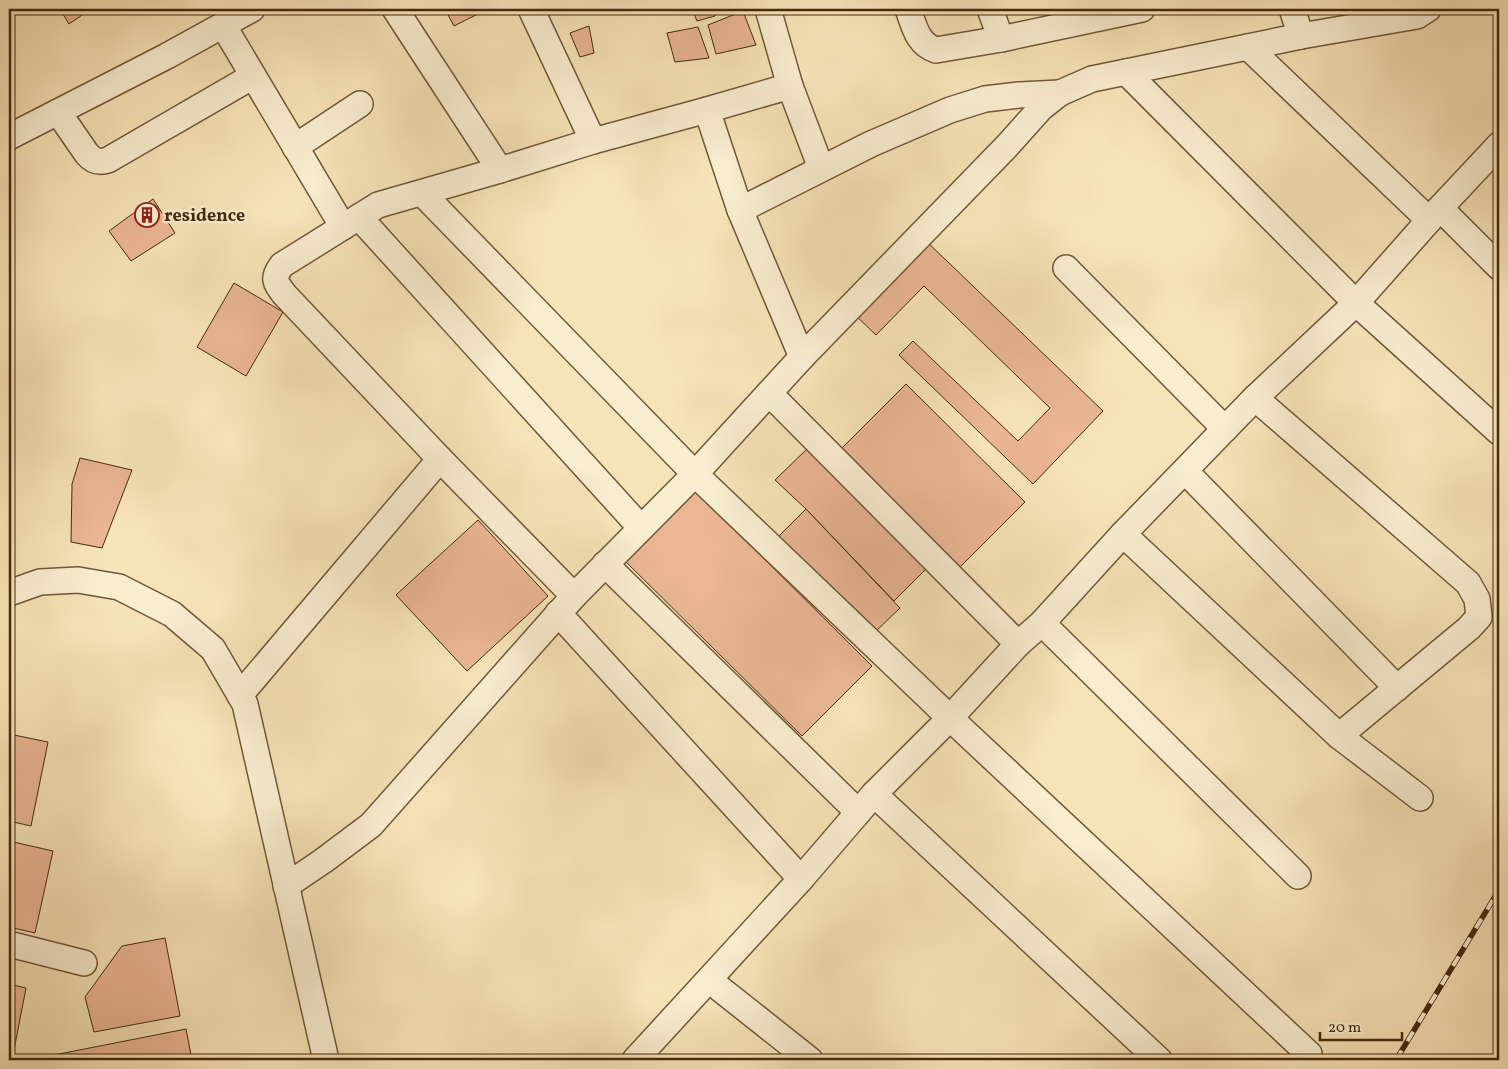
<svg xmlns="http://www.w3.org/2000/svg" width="1508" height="1069" viewBox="0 0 1508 1069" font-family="Vollkorn,serif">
	<rect width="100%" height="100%" fill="#f6e3b7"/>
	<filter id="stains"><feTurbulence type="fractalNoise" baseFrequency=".004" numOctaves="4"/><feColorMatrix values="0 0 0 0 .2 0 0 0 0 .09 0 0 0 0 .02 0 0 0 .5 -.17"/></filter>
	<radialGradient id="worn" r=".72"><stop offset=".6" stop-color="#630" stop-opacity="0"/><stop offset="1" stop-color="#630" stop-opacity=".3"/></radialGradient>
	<g fill="#eab694" stroke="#432a0d">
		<path d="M60 9H91L69 24Z"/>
		<path d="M445 9H488L454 26Z"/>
		<path d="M692 9H713L715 16 697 21Z"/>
		<path d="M743 11 756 45 716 54 708 25Z"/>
		<path d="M589 26 594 53 580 57 570 33Z"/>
		<path d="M698 27 709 58 675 62 667 33Z"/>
		<path d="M153 199 175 233 131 261 109 231Z"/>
		<path d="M923 238 1103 411 1033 484 899 355 913 341 1018 441 1050 408 924 286 876 335 853 313Z"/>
		<path d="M234 283 283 312 246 376 197 347Z"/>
		<path d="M906 384 1025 502 957 570 838 452Z"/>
		<path d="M809 447 928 567 894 601 806 509 775 480Z"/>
		<path d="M80 458 132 470 102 548 71 542 72 484Z"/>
		<path d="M694 489 872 666 802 736 624 560Z"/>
		<path d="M806 509 900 608 873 634 779 536Z"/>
		<path d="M478 520 548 596 467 671 396 595Z"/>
		<path d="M9 734 48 742 31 826 9 821Z"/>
		<path d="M9 841 53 851 35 933 9 927Z"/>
		<path d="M165 938 180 1016 94 1032 85 997 122 946Z"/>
		<path d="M9 984 26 988 12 1060H9Z"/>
		<path d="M186 1029 192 1060H49V1056Z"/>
	</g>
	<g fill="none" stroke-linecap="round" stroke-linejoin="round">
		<defs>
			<g id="minor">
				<path d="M395 9 500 170"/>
				<path d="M531 9 593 141"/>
				<path d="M768 9 790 86 821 168"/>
				<path d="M908 9C914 25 917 44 936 50L1001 39 1142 9"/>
				<path d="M990 9 1001 39"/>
				<path d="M1292 9 1301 36"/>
				<path d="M223 25 343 227"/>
				<path d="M1248 47 1429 220"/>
				<path d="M1126 72 1356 303 1499 432"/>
				<path d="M707 110 790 86"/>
				<path d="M58 112 87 154C93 161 99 163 108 160L253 76"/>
				<path d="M9 137 167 56 252 9"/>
				<path d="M295 147 360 104"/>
				<path d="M422 193 695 474 950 718 1309 1054"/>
				<path d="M1440 208 1499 267"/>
				<path d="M740 210 871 144 950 110 985 99 1019 95 1060 93"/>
				<path d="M359 217 641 528"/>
				<path d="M1066 268 1225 429"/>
				<path d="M769 393 1018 644"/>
				<path d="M1255 398 1468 583 1477 599 1479 617 1469 628 1339 736"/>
				<path d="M1185 471 1397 688"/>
				<path d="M1123 534 1339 736 1420 798"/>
				<path d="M605 564 858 812"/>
				<path d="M9 593 40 582 78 580 119 587 172 614 213 649 245 704 326 1060"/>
				<path d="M574 596 440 459 284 294C275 282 272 278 282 265L378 205 500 170 593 141 707 110 740 210 802 357"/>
				<path d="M558 613 801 879"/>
				<path d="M1042 623 1298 876"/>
				<path d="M240 695 440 459"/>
				<path d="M874 794 1159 1060"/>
				<path d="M286 886 323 861 371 825 574 596 695 474 802 357 1007 146 1041 108 1060 93 1092 79 1301 36 1417 16 1428 9"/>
				<path d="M9 944 84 963"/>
				<path d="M709 980 810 1060"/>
				<path d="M635 1060 801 879 874 794 950 718 1018 644 1042 623 1123 534 1255 398 1356 303 1440 208 1499 145"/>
			</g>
		</defs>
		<use href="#minor" stroke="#705838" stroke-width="28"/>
		<use href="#minor" stroke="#f9edd0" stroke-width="25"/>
		<defs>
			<path id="rail" d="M1396 1060 1499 890"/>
		</defs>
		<use href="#rail" stroke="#432a0d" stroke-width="5.5"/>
		<use href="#rail" stroke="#f9edd0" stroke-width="4" stroke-dasharray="11" stroke-linecap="butt"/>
	</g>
	<defs>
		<symbol id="building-ring" viewBox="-11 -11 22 22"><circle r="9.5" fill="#f9edd0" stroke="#8f2418" stroke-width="1.5"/><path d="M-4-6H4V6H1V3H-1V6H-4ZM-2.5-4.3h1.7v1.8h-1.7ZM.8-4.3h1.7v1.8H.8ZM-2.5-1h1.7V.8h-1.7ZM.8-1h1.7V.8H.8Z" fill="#8f2418"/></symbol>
	</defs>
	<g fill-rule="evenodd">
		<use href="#building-ring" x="133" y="201" width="28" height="28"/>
	</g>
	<g text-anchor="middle" stroke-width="4.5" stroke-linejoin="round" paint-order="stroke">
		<g font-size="18" font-weight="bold" fill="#432a0d" stroke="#f9edd0" text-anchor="start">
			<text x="164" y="221">residence</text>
		</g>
	</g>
	<rect width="1508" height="1069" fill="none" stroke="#f6e3b7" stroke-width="30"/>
	<rect x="10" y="10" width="1488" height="1049" fill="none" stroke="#432a0d" stroke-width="2.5"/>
	<rect x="15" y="15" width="1478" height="1039" fill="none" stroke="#432a0d"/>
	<path d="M1320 1032v8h82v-8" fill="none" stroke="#432a0d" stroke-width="2.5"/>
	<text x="1328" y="1032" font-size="15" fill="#432a0d" stroke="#f9edd0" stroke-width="4" paint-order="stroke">20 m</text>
	<rect width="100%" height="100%" filter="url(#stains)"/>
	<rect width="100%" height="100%" fill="url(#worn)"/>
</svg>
